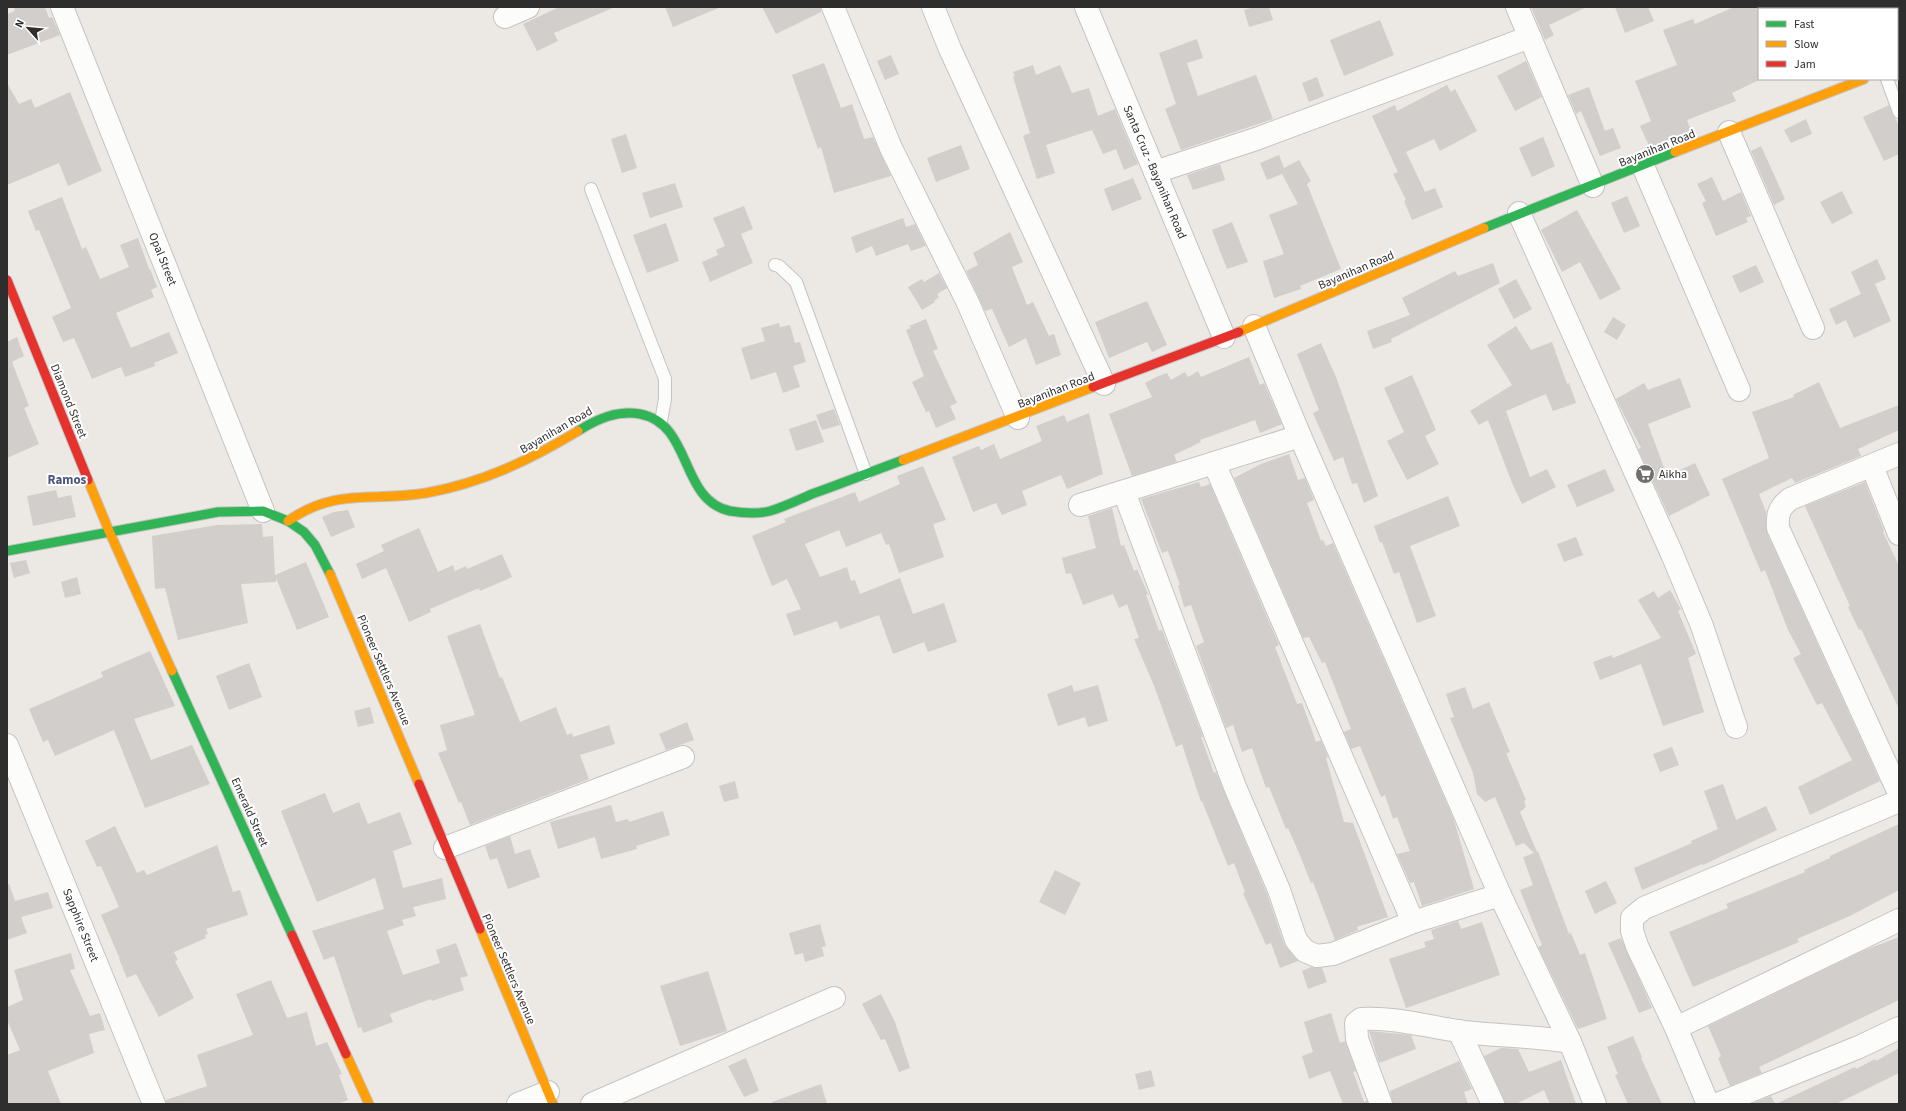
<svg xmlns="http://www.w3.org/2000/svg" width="1906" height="1111" viewBox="0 0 1906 1111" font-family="'Source Sans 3',sans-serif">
	<rect width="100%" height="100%" fill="#ece8e4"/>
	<g fill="#d1cecb">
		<path d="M14 7H45L49 18 52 17 60 35 7 55V14L15 11Z"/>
		<path d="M559 7H615L554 33 558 41 537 51 523 24Z"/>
		<path d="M665 7H721L673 27Z"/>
		<path d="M762 7H821V12L776 34Z"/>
		<path d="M1254 7H1269L1273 20 1249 27 1244 10Z"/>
		<path d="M1531 7H1587L1549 25 1554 35 1545 40Z"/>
		<path d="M1615 7H1648L1654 21 1625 33Z"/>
		<path d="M1734 7H1759V80L1732 93 1736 101 1687 120 1691 130 1650 148 1640 126 1651 121 1635 81 1677 65 1663 30 1693 19 1695 24Z"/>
		<path d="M1380 20 1394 55 1344 76 1330 40Z"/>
		<path d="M1197 39 1203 58 1187 63 1198 96 1256 75 1273 119 1181 150 1165 109 1176 104 1159 53Z"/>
		<path d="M891 55 899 74 885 80 877 61Z"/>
		<path d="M1526 61 1542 97 1515 111 1497 76Z"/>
		<path d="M824 63 841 108 852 104 864 139 873 137 891 176 834 193 821 147 818 149 792 75Z"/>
		<path d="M1033 65 1036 75 1060 65 1072 93 1089 88 1098 116 1115 109 1138 164 1124 170 1116 149 1103 154 1092 130 1046 145 1055 173 1037 179 1023 136 1030 133 1013 77 1015 76 1013 72Z"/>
		<path d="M1317 77 1324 96 1309 102 1302 83Z"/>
		<path d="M7 83 19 104 31 99 35 108 70 92 102 171 68 186 59 163 7 185Z"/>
		<path d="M1447 85 1451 92 1455 89 1477 131 1440 151 1434 139 1406 152 1425 192 1435 188 1443 207 1412 220 1404 201 1406 200 1393 174 1398 172 1372 116 1395 105 1397 111Z"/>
		<path d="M1589 87 1605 131 1613 128 1621 148 1600 156 1581 111 1576 114 1568 95Z"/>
		<path d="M1889 105 1899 126V154L1884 161 1863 117Z"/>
		<path d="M1806 119 1812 134 1791 143 1784 130Z"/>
		<path d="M626 134 637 168 622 173 611 139Z"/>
		<path d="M1543 137 1555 166 1532 177 1519 148Z"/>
		<path d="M961 145 970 169 936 182 927 158Z"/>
		<path d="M1761 146 1785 199 1774 205 1751 151Z"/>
		<path d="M1279 155 1284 168 1299 160 1311 181 1307 184 1341 269 1300 286 1301 289 1274 298 1263 261 1284 254 1269 215 1298 204 1282 174 1267 180 1260 163Z"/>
		<path d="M1220 164 1225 180 1193 190 1187 175Z"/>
		<path d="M1712 177 1723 201 1741 192 1751 216 1746 218 1748 222 1716 236 1702 203 1706 201 1697 184Z"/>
		<path d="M1133 178 1142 199 1112 211 1104 189Z"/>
		<path d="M675 183 683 207 650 218 642 193Z"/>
		<path d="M1842 191 1853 213 1832 224 1820 202Z"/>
		<path d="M1627 196 1640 226 1624 233 1611 203Z"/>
		<path d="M62 197 82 249 86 247 100 279 129 267 120 245 138 238 149 269H150L157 287 151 290 154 297 116 313 131 348 169 332 178 353 154 363 155 366 125 377 121 367 92 379 74 338 63 342 52 317 71 308 39 230 36 231 28 211Z"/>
		<path d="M744 206 753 229 741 234 753 263 710 282 702 262 718 255 716 250 725 246 713 218Z"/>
		<path d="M1577 210 1621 289 1600 300 1580 262 1562 272 1541 230Z"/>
		<path d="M903 218 906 227 915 224 926 246 911 251 908 244 876 256 872 246 856 253 851 237Z"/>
		<path d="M1232 222 1248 262 1227 269 1212 230Z"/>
		<path d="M666 223 679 261 647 273 633 235Z"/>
		<path d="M1010 232 1023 262 1012 267 1027 305 1033 302 1049 336 1054 334 1061 355 1036 365 1026 338 1009 347 992 309 985 311 966 271 978 265 973 253Z"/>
		<path d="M1877 259 1886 279 1875 284 1891 321 1854 338 1846 320 1836 325 1829 309 1861 294 1851 272Z"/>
		<path d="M1493 263 1500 283 1391 339 1392 342 1373 349 1367 331 1410 315 1402 298 1455 271 1458 276Z"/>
		<path d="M1756 265 1764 282 1740 293 1732 276Z"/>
		<path d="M939 273 947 288 937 294 939 297 934 301 935 302 922 310 908 287 922 279 924 282Z"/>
		<path d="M1516 279 1532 309 1514 319 1498 289Z"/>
		<path d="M1147 301 1167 345 1152 352 1147 342 1109 358 1095 322Z"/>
		<path d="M1613 317 1626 325 1617 340 1604 332Z"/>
		<path d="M926 319 938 349 933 351 957 403 950 406 956 419 936 428 929 411 926 412 912 382 924 376 906 330 911 328 909 326Z"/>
		<path d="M779 323 780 327 790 325 795 343 800 342 806 362 793 366 800 387 783 393 776 372 751 380 741 348 765 341 761 328Z"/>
		<path d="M1516 326 1531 350 1552 342 1567 384 1569 383 1576 403 1553 411 1546 394 1506 411 1530 477 1547 469 1556 487 1522 504 1512 483 1488 420 1479 425 1470 411 1512 385 1487 345Z"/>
		<path d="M17 337 24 356 12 362 29 406 24 408 39 444 7 458V342Z"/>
		<path d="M1321 343 1336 377 1378 496 1364 503 1357 483 1352 484 1343 457 1334 461 1313 413 1319 410 1297 354Z"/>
		<path d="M1249 357 1260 385 1264 383 1282 424 1260 433 1255 420 1200 440 1201 442 1174 455 1177 462 1132 476 1109 414 1152 397 1145 383 1156 377 1167 373 1171 380 1185 372 1188 377 1198 371 1201 377Z"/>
		<path d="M1412 375 1436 430 1425 436 1439 464 1407 480 1387 441 1404 432 1384 388Z"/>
		<path d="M1680 378 1691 407 1648 424 1667 476 1695 463 1710 495 1669 516 1638 449 1641 448 1616 399 1644 383 1648 390Z"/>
		<path d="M1819 382 1840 428 1899 405V430L1858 449 1861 456 1795 483 1792 478 1759 494 1766 512 1767 533 1880 781 1810 815 1798 787 1852 760 1822 703 1817 705 1793 658 1801 654 1788 630 1765 570 1761 572 1722 479 1769 458 1752 412 1794 397 1793 395Z"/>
		<path d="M834 409 840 425 822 430 816 415Z"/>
		<path d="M1089 413 1103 474 1067 489 1061 475 1022 491 1027 505 1002 515 996 503 973 512 952 457 979 446 981 450 994 444 1000 459 1042 441 1036 426 1064 415 1067 422Z"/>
		<path d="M816 420 824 442 796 451 789 429Z"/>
		<path d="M1289 454 1298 480 1305 478 1314 500 1307 503 1321 541 1323 540 1326 546 1333 543 1454 820 1474 889 1422 906 1414 882 1410 883 1397 854 1410 851 1397 817 1393 819 1385 795 1381 797 1360 746 1351 749 1344 732 1351 729 1325 662 1322 663 1309 637 1303 638 1234 478 1261 464Z"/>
		<path d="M923 466 946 520 933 524 944 557 899 573 889 544 886 545 881 533 846 547 839 530 805 544 820 577 847 567 851 581 855 580 860 594 900 578 913 614 944 603 957 642 928 652 924 642 893 654 879 615 840 629 837 621 794 636 786 614 801 609 787 579 772 586 752 536 786 522 784 519 855 492 859 502 900 484 897 476Z"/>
		<path d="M1605 469 1615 491 1577 507 1567 485Z"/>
		<path d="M1199 482 1201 487 1210 484 1279 645 1275 647 1297 704 1302 703 1316 742 1321 740 1328 757 1326 758 1344 822 1353 823 1388 917 1357 927 1358 930 1335 940 1313 882 1311 883 1299 853 1288 828 1286 829 1269 787 1266 788 1252 748 1242 752 1233 725 1226 728 1196 646 1204 642 1191 605 1184 607 1178 585H1180L1168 551 1162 553 1141 499Z"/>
		<path d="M1865 482 1884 531 1883 532 1899 566V709L1861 629 1859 630 1848 607 1850 606 1805 506Z"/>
		<path d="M56 490 58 498 71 495 76 517 33 526 27 496Z"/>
		<path d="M1448 496 1460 526 1410 546 1436 616 1417 623 1399 572 1394 574 1382 542 1380 543 1374 526Z"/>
		<path d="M1112 508 1121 546 1124 545 1134 571 1137 569 1148 594 1146 595 1159 631 1162 630 1203 737H1201L1214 773 1216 772 1267 894 1284 944 1298 961 1280 968 1271 943 1266 945 1243 893 1245 892 1234 863 1228 866 1202 801 1201 802 1182 744 1176 747 1155 688 1134 639 1139 638 1127 604 1119 608 1113 594 1083 605 1071 573 1066 574 1062 558 1096 548 1088 516Z"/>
		<path d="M348 510 355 527 331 537 322 517 334 512Z"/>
		<path d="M262 524 263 537 273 536 275 575 306 562 329 617 297 630 276 578V582L241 584 248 623 178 640 165 588 155 589 152 536 217 525Z"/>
		<path d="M419 528 438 572 453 565 455 571 466 566 467 569 502 554 512 577 480 591 479 588 430 609 431 612 409 622 386 568 362 579 356 564 384 551 381 545Z"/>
		<path d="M1576 537 1583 555 1564 562 1557 544Z"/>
		<path d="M26 560 30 573 14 578 10 563Z"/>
		<path d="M77 577 81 594 65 598 61 582Z"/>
		<path d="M1670 590 1681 609 1678 611 1696 654 1688 658 1704 712 1663 726 1641 664 1600 680 1593 662 1612 655 1613 658 1661 638 1638 600 1654 591 1658 598Z"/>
		<path d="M480 624 500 678 502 677 520 722 556 707 567 735 572 733 573 737 609 725 615 744 580 755 589 779 470 825 461 802 459 803 438 753 447 750 440 725 475 715 447 636Z"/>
		<path d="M150 651 175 706 134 719 151 760 192 745 210 784 145 808 114 730 55 756 48 740 43 742 29 709 103 677 101 672Z"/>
		<path d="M249 663 262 697 229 710 216 676Z"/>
		<path d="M1072 685 1074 692 1098 685 1108 721 1088 727 1085 717 1058 726 1047 694Z"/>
		<path d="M1465 687 1473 709 1489 702 1510 752 1506 753 1526 800 1524 801 1526 807 1520 812 1537 852 1538 851 1569 934 1571 933 1580 955 1585 953 1607 1019 1578 1029 1538 947 1542 945 1520 890 1533 885 1523 857 1534 853 1524 843 1516 846 1495 797 1485 802 1477 794 1473 773 1450 718 1454 717 1446 694Z"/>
		<path d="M370 707 374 723 358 727 354 711Z"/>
		<path d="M687 722 694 740 666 750 659 734Z"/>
		<path d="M1672 747 1679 765 1660 772 1653 754Z"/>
		<path d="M735 781 739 798 724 802 719 786Z"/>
		<path d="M1723 784 1736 820 1766 806 1777 830 1703 865 1702 864 1642 890 1634 868 1692 843 1691 841 1718 829 1704 791Z"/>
		<path d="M325 793 333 813 359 802 368 824 400 812 412 844 393 851 403 888 442 878 446 899 413 907 416 916 402 920 404 925 387 931 403 975 440 963 436 950 456 943 468 976 460 978 464 990 432 1001 431 999 390 1014 393 1022 363 1033 361 1027 358 1028 334 956 324 960 312 931 384 909 375 878 317 902 281 811Z"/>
		<path d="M611 805 616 822 628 819 629 822 663 811 670 835 636 846 637 849 601 859 595 837 558 849 550 822Z"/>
		<path d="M1899 824V890L1852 915 1797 939 1799 942 1693 987 1669 932 1728 908 1726 904 1805 872 1804 870 1830 858V856Z"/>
		<path d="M115 826 137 873 144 870 147 875 217 845 233 892 240 890 248 915 206 929 208 934 205 935 206 938 174 952 178 960 175 961 194 998 159 1017 136 974 127 978 119 959H120L101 915 119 907 101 866 97 867 85 841Z"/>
		<path d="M510 836 515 854 530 849 540 877 508 889 497 858 490 860 485 846Z"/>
		<path d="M1055 870 1081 883 1065 915 1039 902Z"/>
		<path d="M1606 881 1617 903 1595 914 1585 891Z"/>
		<path d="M7 884H9L15 901 48 892 53 908 21 917 27 933 7 940Z"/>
		<path d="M1458 921 1461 929 1482 922 1500 975 1406 1008 1389 959 1426 947 1424 942 1434 939 1431 930Z"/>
		<path d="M820 924 826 946 822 947 824 956 805 962 803 953 795 955 789 933Z"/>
		<path d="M1899 937V1000L1759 1067 1762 1073 1730 1086 1718 1058 1721 1056 1708 1026 1865 950Z"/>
		<path d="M1621 938 1652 1008 1639 1013 1608 943Z"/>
		<path d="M71 953 75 969 70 970 90 1016 100 1013 105 1030 89 1034 94 1053 48 1071 61 1104H7V1055L20 1050 7 1020V1007L23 1000 14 970Z"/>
		<path d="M1311 967 1322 968 1327 982 1308 989 1302 971Z"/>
		<path d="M708 971 727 1031 680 1046 660 986Z"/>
		<path d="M271 980 287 1018 307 1012 316 1046 327 1042 342 1074 339 1075 348 1100 337 1104H166V1100L207 1086 197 1055 253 1035 236 994Z"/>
		<path d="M881 994 895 1022 910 1068 899 1072 885 1039 881 1040 862 1004Z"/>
		<path d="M1331 1013 1340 1043 1345 1041 1356 1071 1353 1072 1364 1102 1367 1101 1368 1104H1343L1330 1071 1309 1079 1302 1056 1313 1052 1304 1022Z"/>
		<path d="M1369 1031 1411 1035 1416 1049 1379 1063Z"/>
		<path d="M1633 1036 1642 1057 1641 1058 1662 1104H1628L1615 1075 1618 1074 1607 1047Z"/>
		<path d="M1501 1048 1518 1049 1529 1072 1561 1060 1576 1104H1550L1544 1090 1516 1104H1505L1484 1056Z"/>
		<path d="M1899 1048V1073L1836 1104H1776L1855 1067 1856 1069 1875 1059 1876 1061Z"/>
		<path d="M746 1058 759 1091 744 1097 728 1066Z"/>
		<path d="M1459 1061 1472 1089 1464 1092 1468 1104H1393L1390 1091Z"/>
		<path d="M1151 1070 1155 1086 1139 1090 1135 1074Z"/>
		<path d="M821 1084 827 1104H772V1102Z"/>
		<path d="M1771 1096 1775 1104H1751Z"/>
	</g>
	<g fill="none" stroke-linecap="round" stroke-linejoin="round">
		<defs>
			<g id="lane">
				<path d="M1887 79 1899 112"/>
				<path d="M591 189 665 379V399L661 421"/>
				<path d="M775 265 779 266 796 282 866 474"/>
			</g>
			<g id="street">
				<path d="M62 7 263 511"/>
				<path d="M833 7 891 148 968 303 1018 418"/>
				<path d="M933 7 950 49 1104 384"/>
				<path d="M1086 7 1224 337"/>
				<path d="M1517 7 1593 186"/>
				<path d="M505 17 528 7"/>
				<path d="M1729 132 1813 328"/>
				<path d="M1643 166 1739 390"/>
				<path d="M1155 172 1256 139 1530 37"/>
				<path d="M1519 213 1672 554 1702 626 1736 727"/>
				<path d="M1254 326 1300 436 1500 895 1570 1042 1595 1104"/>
				<path d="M1899 454 1790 499C1779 508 1777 514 1778 528L1899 793"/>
				<path d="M1214 463 1413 922"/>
				<path d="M1872 466 1899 534"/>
				<path d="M1124 492 1235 787 1279 890 1296 940 1305 951 1317 956 1333 954 1413 922 1500 895"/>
				<path d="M1080 505 1300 436"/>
				<path d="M7 745 154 1104"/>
				<path d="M445 848 683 757"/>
				<path d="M1676 1028 1899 920"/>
				<path d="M1459 1031 1493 1104"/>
				<path d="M518 1104 548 1092"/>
				<path d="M592 1104 834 998"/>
				<path d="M1381 1104 1357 1039 1356 1023 1361 1019C1397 1017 1428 1027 1464 1032 1499 1036 1535 1036 1570 1042"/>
				<path d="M1708 1104 1676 1028 1637 946 1632 931V918L1644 908 1899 801"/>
				<path d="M1718 1104 1859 1047 1899 1028"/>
			</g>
			<g id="fast">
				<path d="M1484 228 1675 152"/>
				<path d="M578 431C597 419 617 410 640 414 693 424 679 500 730 511 742 513 758 514 770 511 784 507 798 500 812 494 843 483 873 471 903 460"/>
				<path d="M7 551 218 512 263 511 288 521 304 532 315 545 330 574"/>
				<path d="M172 671 292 935"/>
			</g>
			<g id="slow">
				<path d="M1675 152 1864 79"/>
				<path d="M1239 332 1484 228"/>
				<path d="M903 460 1093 387"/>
				<path d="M88 480 109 531 172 671"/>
				<path d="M288 521C336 487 373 502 426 493 482 483 530 460 578 431"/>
				<path d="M330 574 419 784"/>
				<path d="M480 929 553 1104"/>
				<path d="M346 1054 369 1104"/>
			</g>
			<g id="jam">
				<path d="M1897 67H1899"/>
				<path d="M7 280 88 480"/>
				<path d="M1093 387 1239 332"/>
				<path d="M419 784 480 929"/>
				<path d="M292 935 346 1054"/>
			</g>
		</defs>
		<use href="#lane" stroke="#c5c4c5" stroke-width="14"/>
		<use href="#street" stroke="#c5c4c5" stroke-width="24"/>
		<use href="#fast" stroke="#c5c4c5" stroke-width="11"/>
		<use href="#slow" stroke="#c5c4c5" stroke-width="11"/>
		<use href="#jam" stroke="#c5c4c5" stroke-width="11"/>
		<use href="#lane" stroke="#fcfcfb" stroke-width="12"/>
		<use href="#street" stroke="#fcfcfb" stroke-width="22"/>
		<use href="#fast" stroke="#30b455" stroke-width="9"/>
		<use href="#slow" stroke="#ff9f0a" stroke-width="9"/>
		<use href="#jam" stroke="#e5322d" stroke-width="9"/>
	</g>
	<defs>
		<symbol id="supermarket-disc" viewBox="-11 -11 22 22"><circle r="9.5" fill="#706f6e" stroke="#fff"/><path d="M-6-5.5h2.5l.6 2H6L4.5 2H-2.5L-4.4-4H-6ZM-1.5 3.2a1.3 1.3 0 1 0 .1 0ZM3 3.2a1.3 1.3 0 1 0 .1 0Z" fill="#fff"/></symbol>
	</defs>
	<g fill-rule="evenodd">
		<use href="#supermarket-disc" x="1634" y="463" width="22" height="22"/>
	</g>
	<g text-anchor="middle" stroke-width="4" stroke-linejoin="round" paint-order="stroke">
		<g font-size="12" fill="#2e2e2e" stroke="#fff">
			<text transform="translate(1657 148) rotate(-22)" y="4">Bayanihan Road</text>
			<text transform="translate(1155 172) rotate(67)" y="4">Santa Cruz - Bayanihan Road</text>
			<text transform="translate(163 259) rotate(68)" y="4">Opal Street</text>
			<text transform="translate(1356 270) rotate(-23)" y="4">Bayanihan Road</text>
			<text transform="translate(1056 390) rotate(-21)" y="4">Bayanihan Road</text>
			<text transform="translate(69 401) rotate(68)" y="4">Diamond Street</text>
			<text transform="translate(556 430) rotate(-30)" y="4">Bayanihan Road</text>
			<text transform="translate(384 670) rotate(67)" y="4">Pioneer Settlers Avenue</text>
			<text transform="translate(250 812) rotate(66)" y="4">Emerald Street</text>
			<text transform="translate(81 925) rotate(68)" y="4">Sapphire Street</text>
			<text transform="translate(509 969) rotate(67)" y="4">Pioneer Settlers Avenue</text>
		</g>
		<g font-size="12" fill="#2e2e2e" stroke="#fff" text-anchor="start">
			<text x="1659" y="478">Aikha</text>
		</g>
		<g font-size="13" font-weight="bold" fill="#4d5680" stroke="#fff">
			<text x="67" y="484">Ramos</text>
		</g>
	</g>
	<rect width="1906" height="1111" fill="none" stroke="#2e2e2e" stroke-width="16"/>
	<rect x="1758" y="8" width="140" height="72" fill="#ffffff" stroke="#ababab"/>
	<rect x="1766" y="21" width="20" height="6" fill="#30b455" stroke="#ababab"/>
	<text x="1794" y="28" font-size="12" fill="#2e2e2e">Fast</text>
	<rect x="1766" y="41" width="20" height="6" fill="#ff9f0a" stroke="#ababab"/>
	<text x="1794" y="48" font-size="12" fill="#2e2e2e">Slow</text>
	<rect x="1766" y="61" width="20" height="6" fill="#e5322d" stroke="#ababab"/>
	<text x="1794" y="68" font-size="12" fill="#2e2e2e">Jam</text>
	<g transform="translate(28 28) rotate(297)" stroke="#ffffff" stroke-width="3" paint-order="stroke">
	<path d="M0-3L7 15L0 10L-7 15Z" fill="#2e2e2e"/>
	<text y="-6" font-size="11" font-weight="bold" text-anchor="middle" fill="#2e2e2e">N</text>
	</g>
</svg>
